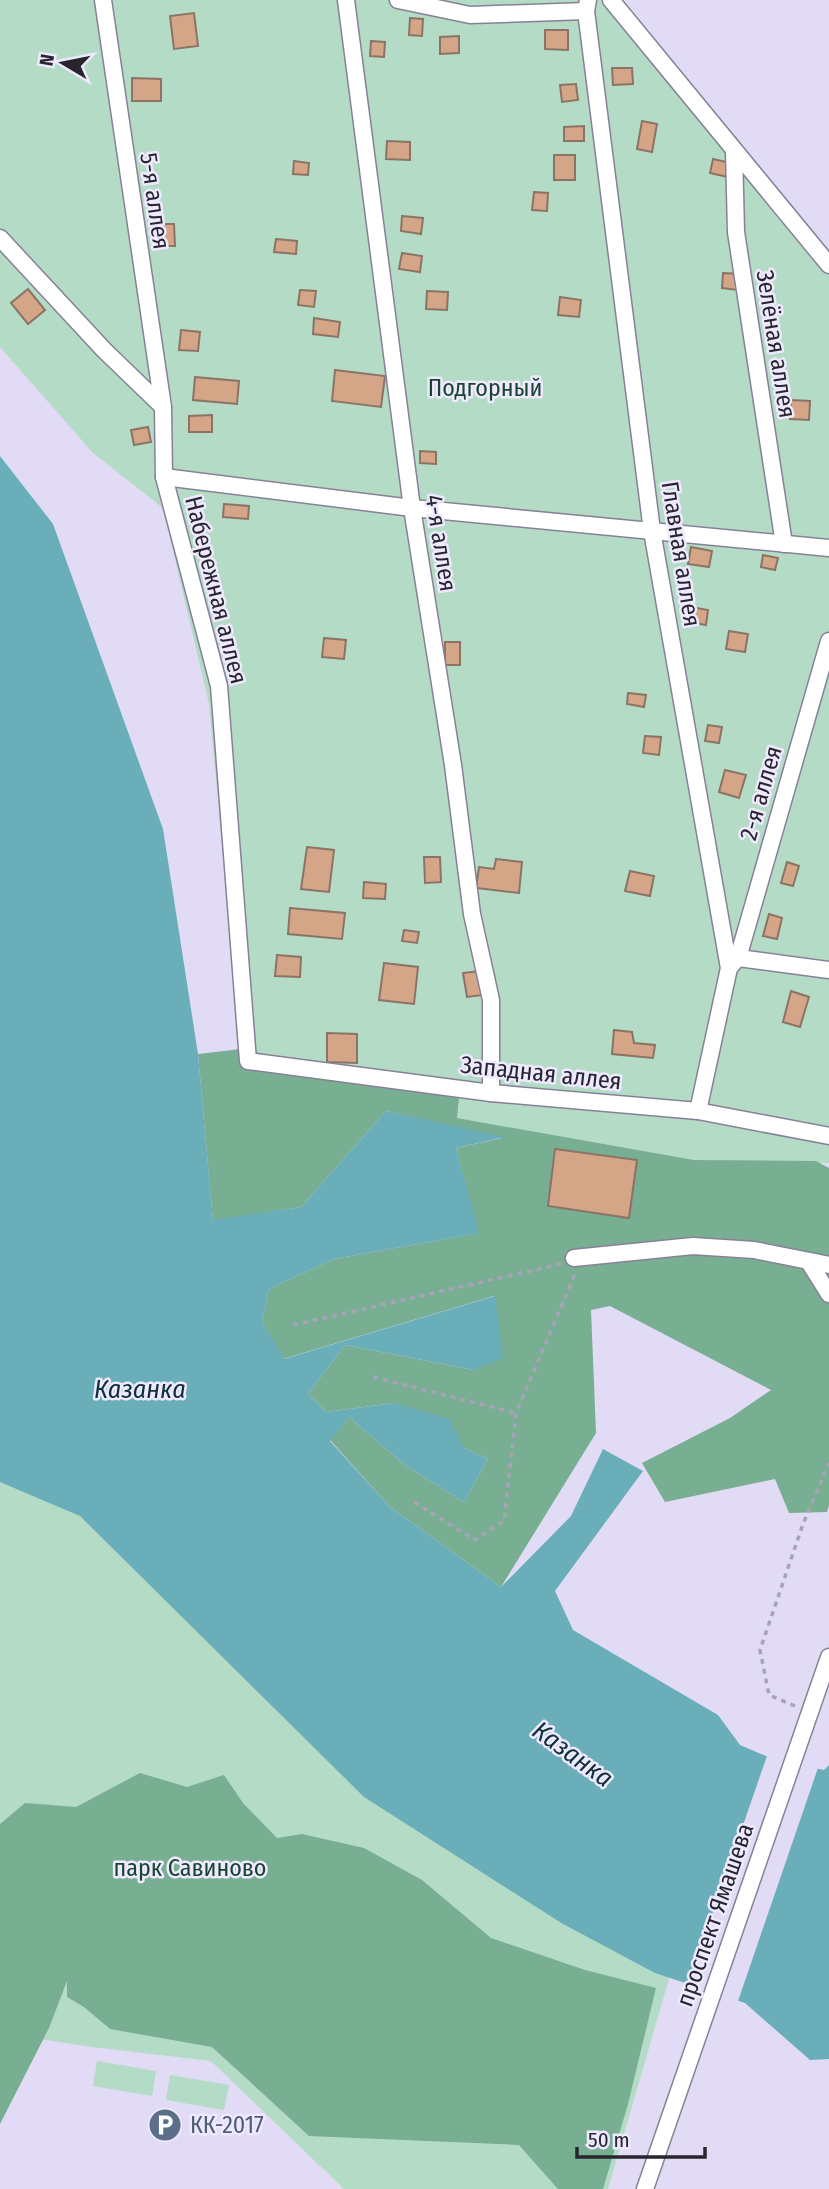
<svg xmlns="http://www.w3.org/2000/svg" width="829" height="2189" viewBox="0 0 829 2189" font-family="'Fira Sans Condensed',sans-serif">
	<rect width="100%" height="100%" fill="#e1dbf5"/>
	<g fill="#b4dbc5">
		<path d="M0 0H609L829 266V1163L694 1160 456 1118 458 1096 241 1049 209 704 163 508 93 453 0 347Z"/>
		<path d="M0 1382 671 1972 608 2189H344L211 2061 92 2047 0 2033Z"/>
		<path d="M97 2061 156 2071 152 2096 93 2086Z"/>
		<path d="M170 2075 229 2085 224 2110 166 2100Z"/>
	</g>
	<g fill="#78ae92">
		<path d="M241 1049 459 1097 457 1118 694 1160 816 1161 829 1168V1505L827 1512 789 1513 775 1479 665 1502 642 1463 730 1418 771 1390 610 1306 591 1310 596 1433 501 1587 390 1507 330 1440 349 1417 406 1466 464 1502 488 1459 464 1448 394 1403 326 1412 308 1394 345 1345 474 1370 494 1296 283 1359 262 1321 269 1289 334 1259 478 1233 456 1148 502 1138 386 1111 301 1207 213 1221 198 1054Z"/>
		<path d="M140 1773 187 1787 224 1775 243 1803 277 1838 302 1834 364 1848 422 1880 491 1938 585 1970 656 1988 628 2104 603 2189H558L519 2145 309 2136 212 2047 110 2029 84 2007 67 1997V1981L49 2028 0 2124V1824L25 1803 76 1807Z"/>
	</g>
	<path fill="#6aaeba" d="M0 456 53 524 163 829 198 1054 213 1220 301 1207 386 1111 505 1137 456 1148 479 1233 334 1259 269 1289 262 1321 284 1359 495 1296 503 1358 474 1370 345 1345 308 1394 326 1412 394 1403 449 1419 464 1448 488 1459 464 1502 406 1466 349 1417 330 1441 390 1507 501 1587 571 1516 603 1449 643 1471 555 1591 573 1630 718 1715 740 1745 773 1759 824 1770 829 1765V2059L810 2060 745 2003 655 1973 563 1924 364 1797 80 1516 0 1482Z"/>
	<path fill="#e1dbf5" d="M768 1753 819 1765 737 2004 687 1987Z"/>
	<g fill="#d5a587" stroke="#8b7466" stroke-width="2">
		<path d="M194 13 198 46 174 49 170 16Z"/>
		<path d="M410 18 423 19 422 36 409 35Z"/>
		<path d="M545 30H568V50L545 49Z"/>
		<path d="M459 36V53L440 54V37Z"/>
		<path d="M371 41 385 42 384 57 370 56Z"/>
		<path d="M612 68H632L633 84 613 85Z"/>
		<path d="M132 78 161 79V101H132Z"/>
		<path d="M576 84 578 100 562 102 560 85Z"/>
		<path d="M642 121 657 124 652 152 637 149Z"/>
		<path d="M584 126V141H564V127Z"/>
		<path d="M387 141 410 142V160L386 159Z"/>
		<rect x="554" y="155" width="21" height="25"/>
		<path d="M713 159 731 163 728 177 710 173Z"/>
		<path d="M294 161 309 163 308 175 293 174Z"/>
		<path d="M534 192 548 193 547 211 532 210Z"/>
		<path d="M402 216 423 218 421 234 401 231Z"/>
		<path d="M159 224H174L175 246H160Z"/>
		<path d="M276 239 297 241 296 254 274 252Z"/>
		<path d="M402 253 422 256 420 272 399 269Z"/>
		<path d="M723 273 740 274 738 290 722 288Z"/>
		<path d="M28 289 45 310 28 324 11 303Z"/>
		<path d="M300 290 316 291 314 307 298 305Z"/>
		<path d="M427 291 448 292 447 310 426 309Z"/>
		<path d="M560 297 581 300 579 317 558 315Z"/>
		<path d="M314 318 340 322 338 337 313 334Z"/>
		<path d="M181 330 200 332 198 351 179 350Z"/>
		<path d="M335 370 385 376 381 407 332 401Z"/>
		<path d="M195 377 239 381 237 404 193 400Z"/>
		<path d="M791 400 810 401 809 420 790 419Z"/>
		<path d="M212 415V432H189V416Z"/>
		<path d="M148 427 151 442 134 445 131 430Z"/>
		<path d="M420 451 436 452V464L420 463Z"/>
		<path d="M224 504 249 506 248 519 223 517Z"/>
		<path d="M691 547 712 551 709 567 688 564Z"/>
		<path d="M763 555 778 558 775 570 761 567Z"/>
		<path d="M691 607 708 610 706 625 689 622Z"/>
		<path d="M729 631 748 634 745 652 726 649Z"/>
		<path d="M324 638 346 640 344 659 322 657Z"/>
		<rect x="445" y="642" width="15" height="23"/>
		<path d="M628 693 646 695 644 707 627 704Z"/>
		<path d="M708 725 722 727 719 743 705 741Z"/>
		<path d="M645 736 661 737 659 755 643 753Z"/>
		<path d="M725 770 746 775 739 798 719 792Z"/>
		<path d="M307 847 334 850 329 892 301 889Z"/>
		<path d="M424 857H440L441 882 425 883Z"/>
		<path d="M496 859 522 862 519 893 476 888 479 867 494 869Z"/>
		<path d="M787 862 799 866 793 886 781 883Z"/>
		<path d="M630 871 654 876 650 896 625 891Z"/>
		<path d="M364 882 386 884 385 899 363 898Z"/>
		<path d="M290 908 345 913 342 939 288 934Z"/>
		<path d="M769 914 782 918 777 939 763 936Z"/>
		<path d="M404 930 419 932 417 943 402 941Z"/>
		<path d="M277 955 301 957 300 977 275 976Z"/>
		<path d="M384 963 418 967 414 1004 379 1000Z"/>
		<path d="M479 971 483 995 467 997 463 973Z"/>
		<path d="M791 991 809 997 800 1027 783 1022Z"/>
		<path d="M614 1030 632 1032 634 1043 655 1045 653 1058 612 1054Z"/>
		<path d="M327 1033 357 1034V1063L327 1062Z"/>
		<path d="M555 1149 637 1160 629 1218 548 1206Z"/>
	</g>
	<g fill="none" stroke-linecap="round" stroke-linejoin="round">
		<defs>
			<g id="minor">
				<path d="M103 0 163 407 164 477 219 686 248 1061 491 1093 698 1111 829 1136"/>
				<path d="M346 0 412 508 453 765 472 914 491 1000V1093"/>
				<path d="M398 0 470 15 586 11"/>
				<path d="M588 0 586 11 652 531 729 968 698 1111"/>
				<path d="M611 0 829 265"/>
				<path d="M734 150 736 232 784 544"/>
				<path d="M0 238 104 350 163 407"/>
				<path d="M164 477 412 508 829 548"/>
				<path d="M738 958 829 970"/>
				<path d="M729 968 738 958 829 641"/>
				<path d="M574 1258 693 1246 754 1250 829 1265"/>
				<path d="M809 1262 829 1294"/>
				<path d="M645 2189 829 1657"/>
			</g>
		</defs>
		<use href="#minor" stroke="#878198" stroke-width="19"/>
		<g stroke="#a8a3b8" stroke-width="3.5" stroke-dasharray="5 5" stroke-linecap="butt">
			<path d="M293 1325 561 1264"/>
			<path d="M373 1377 516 1413"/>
			<path d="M414 1502 475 1540 504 1521 516 1413 576 1272"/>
			<path d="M795 1706 769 1695 760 1650 803 1524 829 1463"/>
		</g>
		<use href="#minor" stroke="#fff" stroke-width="16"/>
	</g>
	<defs>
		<symbol id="parking-disc" viewBox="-11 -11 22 22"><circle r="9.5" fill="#5c6f8a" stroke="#eee9fe"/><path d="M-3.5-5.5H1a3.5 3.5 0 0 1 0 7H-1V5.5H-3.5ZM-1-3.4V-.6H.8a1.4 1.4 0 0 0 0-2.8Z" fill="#fff"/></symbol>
	</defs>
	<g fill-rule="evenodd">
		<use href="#parking-disc" x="146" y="2106" width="38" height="38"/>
	</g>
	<g text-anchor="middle" stroke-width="5" stroke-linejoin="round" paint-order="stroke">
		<g font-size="24" fill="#28252f" stroke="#eee9fe">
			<text transform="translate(155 201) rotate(82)" y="8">5-я аллея</text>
			<text transform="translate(776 344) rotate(81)" y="8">Зелёная аллея</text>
			<text transform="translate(441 543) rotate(81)" y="8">4-я аллея</text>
			<text transform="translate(681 554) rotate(81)" y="8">Главная аллея</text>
			<text transform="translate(216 590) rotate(76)" y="8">Набережная аллея</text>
			<text transform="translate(761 793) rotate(-74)" y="8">2-я аллея</text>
			<text transform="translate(541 1073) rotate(6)" y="8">Западная аллея</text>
			<text transform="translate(715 1915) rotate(-71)" y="8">проспект Ямашева</text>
		</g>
		<g font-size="24" fill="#194430" stroke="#eee9fe">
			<text x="485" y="396">Подгорный</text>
			<text x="190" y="1876">парк Савиново</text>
		</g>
		<g font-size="24" fill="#4e5e75" stroke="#eee9fe" text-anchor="start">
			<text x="190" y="2133">КК-2017</text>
		</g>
		<g font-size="26" font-style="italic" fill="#0d3035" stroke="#eee9fe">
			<text x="140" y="1398">Казанка</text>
			<text transform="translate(573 1754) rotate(36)" y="9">Казанка</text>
		</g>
	</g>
	<g transform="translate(63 63) rotate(280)" stroke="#eee9fe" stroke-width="5" paint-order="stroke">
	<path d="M0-5L12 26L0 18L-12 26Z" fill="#28252f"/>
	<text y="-10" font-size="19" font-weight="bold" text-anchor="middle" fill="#28252f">N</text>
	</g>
	<path d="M577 2147v10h128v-10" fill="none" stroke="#28252f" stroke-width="3.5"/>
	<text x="588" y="2147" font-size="21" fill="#28252f" stroke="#eee9fe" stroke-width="5" paint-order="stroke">50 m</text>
</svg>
